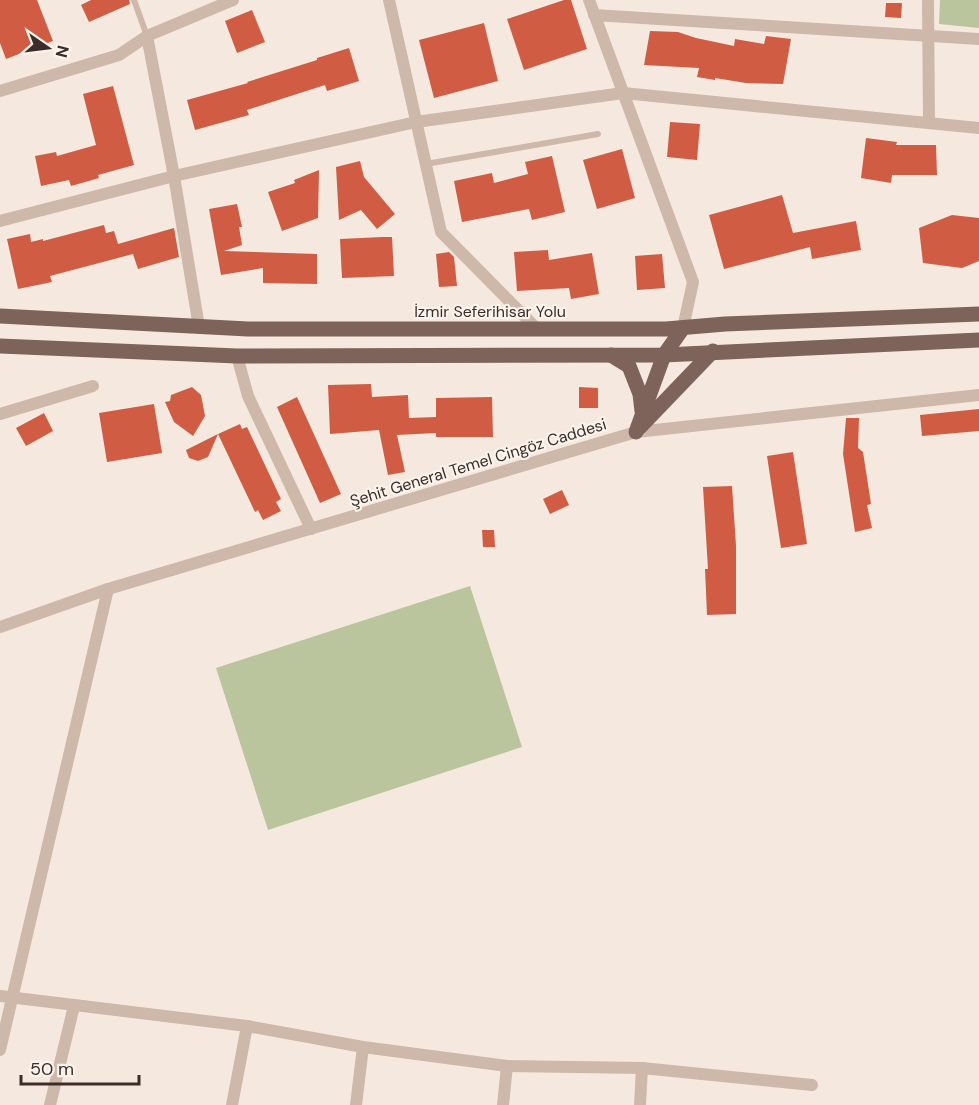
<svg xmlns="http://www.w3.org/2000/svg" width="979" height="1105" viewBox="0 0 979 1105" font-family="'DM Sans',sans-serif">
	<rect width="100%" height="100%" fill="#f5e9df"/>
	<g fill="#bbc59d">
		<path d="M940 0H979V28L939 24Z"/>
		<path d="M470 586 522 747 268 830 216 668Z"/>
	</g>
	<g fill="#cf5c43">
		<path d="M0 0H37L53 41 6 59 0 43Z"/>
		<path d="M91 0H129L130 4 89 22 81 5Z"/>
		<path d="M564 0H571L587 49 524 70 507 19Z"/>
		<path d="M886 3H902L901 18 885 17Z"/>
		<path d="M252 10 265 42 237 53 225 21Z"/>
		<path d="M484 23 498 81 434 98 419 40Z"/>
		<path d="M650 31 678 32 696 38 734 46 735 39 764 44 766 36 791 39 783 84 746 83 715 78V80L697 77 699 68 644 65Z"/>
		<path d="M349 48 359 81 327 91 325 85 247 110 249 115 195 130 187 100 248 83 247 82 317 60V58Z"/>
		<path d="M113 86 134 165 98 175 99 178 71 186 69 180 41 186 35 156 56 152 57 156 96 145 83 94Z"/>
		<path d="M670 122 700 124 697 160 667 157Z"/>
		<path d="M866 138 897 142 896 145H936L937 175H892L891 183 861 178Z"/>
		<path d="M622 149 635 198 597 209 583 160Z"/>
		<path d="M552 156 565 212 532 220 529 209 462 222 454 181 492 173 494 183 528 174 525 162Z"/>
		<path d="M360 161 364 177 395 214 377 229 361 210 339 220 336 167Z"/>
		<path d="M319 170 318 218 282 231 268 192 295 183 294 180Z"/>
		<path d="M782 195 793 233 856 221 861 250 812 259 810 247 724 269 709 215Z"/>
		<path d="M237 204 242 227H239L242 245 224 251 317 254V284L263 283V268L221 275 209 209Z"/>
		<path d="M952 215 979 218V261L962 268 923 263 919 228Z"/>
		<path d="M104 225 106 233 114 231 118 244 174 228 179 257 138 269 133 254 50 276 52 282 18 289 7 239 30 234 31 242 43 239V241Z"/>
		<path d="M382 237H392L394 276 342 278 340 239Z"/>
		<path d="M548 250 549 260 592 253 599 294 571 299 569 288 517 291 514 252Z"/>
		<path d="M449 252 454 257 457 286 439 287 436 254Z"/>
		<path d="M662 254 665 288 637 290 635 256Z"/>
		<path d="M371 384 372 397 408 395 409 418 436 417V398L492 397 493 437H436V433L397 435 405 472 388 475 379 430 330 434 328 385Z"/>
		<path d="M192 387 201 395 205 416 193 436 174 422 165 402 170 401 171 395Z"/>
		<path d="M579 387 598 388V408H579Z"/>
		<path d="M297 397 341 494 320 503 277 407Z"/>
		<path d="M154 404 162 453 107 462 99 413Z"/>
		<path d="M979 409V431L922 436 920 415Z"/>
		<path d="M44 413 53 431 26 446 16 428Z"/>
		<path d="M846 418H859L858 448 863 452 871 504 867 505 872 528 855 532 843 454Z"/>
		<path d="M240 424 242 429 247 427 281 499 276 502 281 511 263 520 258 510 255 512 218 434Z"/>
		<path d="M218 434 208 457 198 461 189 458 186 450Z"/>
		<path d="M793 452 807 544 781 548 767 456Z"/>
		<path d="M732 486 736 546V614L707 615 705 569H708L703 487Z"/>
		<path d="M562 490 569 505 550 514 543 499Z"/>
		<path d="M482 530H494L495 547H483Z"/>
	</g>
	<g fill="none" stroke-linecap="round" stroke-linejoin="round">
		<g stroke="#ceb8a9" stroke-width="6">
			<path d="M134 0 147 36"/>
			<path d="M426 164 598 134"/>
		</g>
		<g stroke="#ceb8a9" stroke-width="12">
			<path d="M389 0 441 232 537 329"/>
			<path d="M589 0 693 282 683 328"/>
			<path d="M928 0 929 123"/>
			<path d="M594 15 979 39"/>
			<path d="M147 36 174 176 199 327"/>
			<path d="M0 91 119 55 147 36 233 0"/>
			<path d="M0 221 174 176 416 122 623 93 979 128"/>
			<path d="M237 356 248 396 311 529"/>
			<path d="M0 414 93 386"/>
			<path d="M0 627 108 589 636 432 979 395"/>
			<path d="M0 996 247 1026 363 1047 507 1066 642 1068 812 1085"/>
			<path d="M0 1050 108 589"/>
			<path d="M50 1105 74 1006"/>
			<path d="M232 1105 247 1026"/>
			<path d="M356 1105 363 1047"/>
			<path d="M503 1105 507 1066"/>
			<path d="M640 1105 642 1068"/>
		</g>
		<g stroke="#7e635a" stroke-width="15">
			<path d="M0 316 248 329H666L725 324 979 314"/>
			<path d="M0 346 237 356 664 355 979 340"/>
			<path d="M611 355 629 366 640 394 642 411"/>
			<path d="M640 427 713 351"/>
			<path d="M636 432 664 355 683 328"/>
		</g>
	</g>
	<g text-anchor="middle" stroke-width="4.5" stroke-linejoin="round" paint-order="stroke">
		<g font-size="16" fill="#3b2e2a" stroke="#fbf3ec">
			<text x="490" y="317">İzmir Seferihisar Yolu</text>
			<text transform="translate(478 462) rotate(-17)" y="6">Şehit General Temel Cingöz Caddesi</text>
		</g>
	</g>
	<g transform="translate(48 48) rotate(104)" stroke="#fbf3ec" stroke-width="4.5" paint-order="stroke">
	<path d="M0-4.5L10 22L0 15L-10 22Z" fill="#3b2e2a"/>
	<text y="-9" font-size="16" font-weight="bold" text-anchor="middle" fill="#3b2e2a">N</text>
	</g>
	<path d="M21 1075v9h118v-9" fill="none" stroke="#3b2e2a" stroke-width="3"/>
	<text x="30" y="1075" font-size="18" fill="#3b2e2a" stroke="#fbf3ec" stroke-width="4.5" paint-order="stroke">50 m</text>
</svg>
